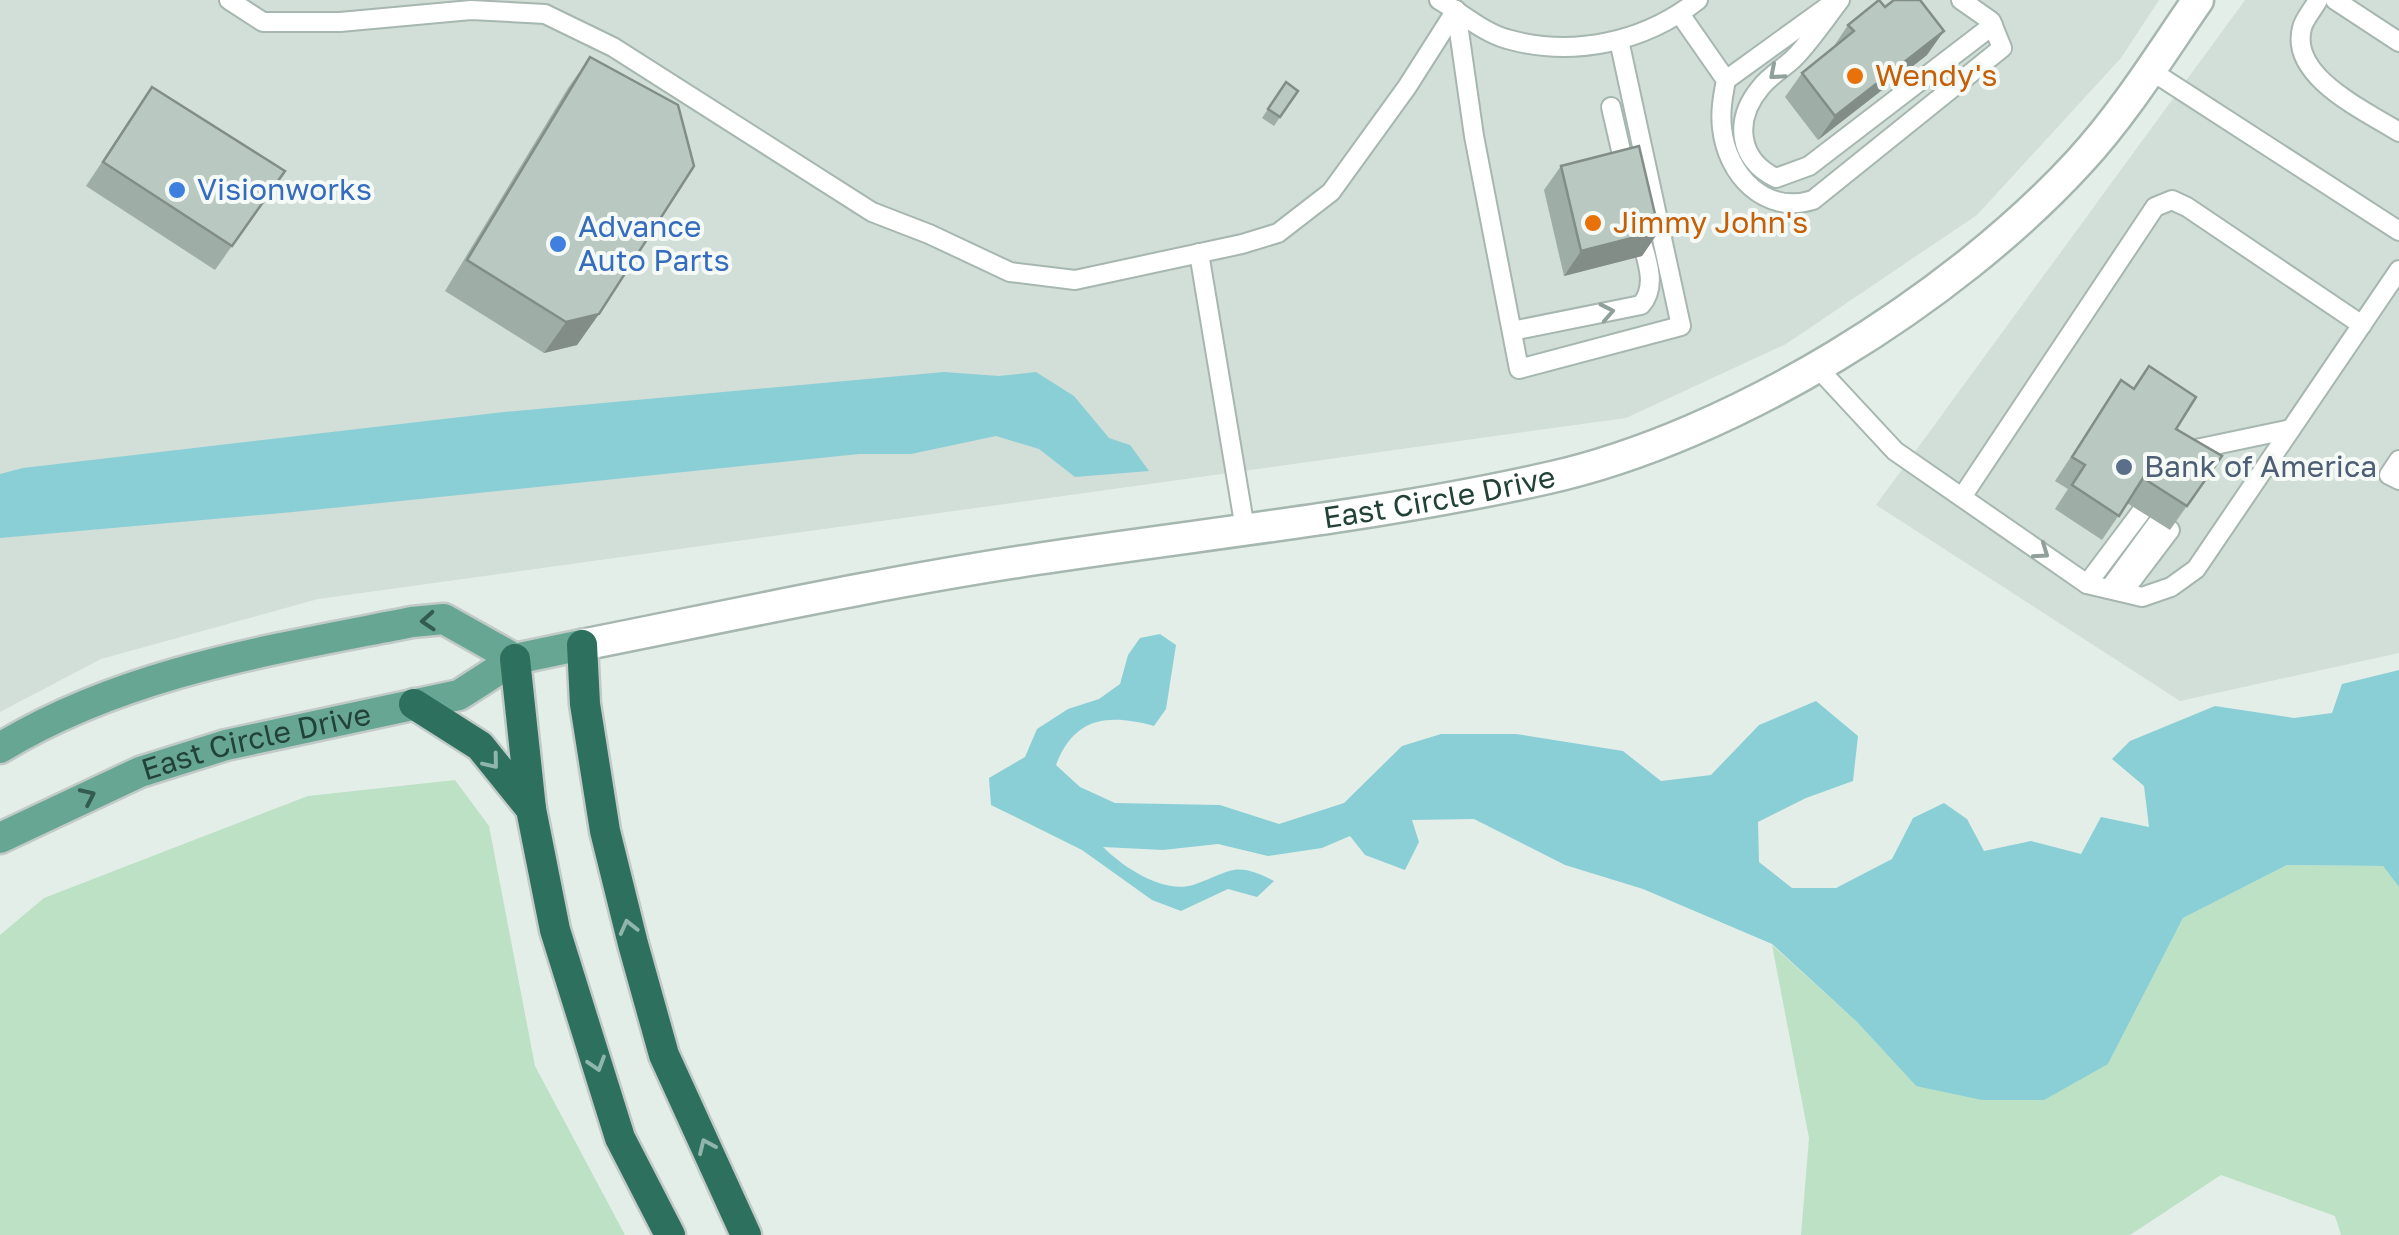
<svg xmlns="http://www.w3.org/2000/svg" width="2399" height="1235" viewBox="0 0 2399 1235" font-family="'Golos Text',sans-serif">
	<rect width="100%" height="100%" fill="#e4eee9"/>
	<g fill="#d2ded8">
		<path d="M0 0H2159L2121 58 1977 215 1786 344 1626 418 318 599 101 659 0 712Z"/>
		<path d="M2245 0H2399V653L2180 701 1876 505Z"/>
	</g>
	<g fill="#bce1c4">
		<path d="M455 780 489 826 535 1066 625 1235H0V935L44 898 308 796Z"/>
		<path d="M2287 865 2383 866 2399 887V1235H2341L2335 1216 2221 1175 2130 1235H1801L1809 1138 1772 945 1857 1022 1916 1086 2108 1064 2183 918Z"/>
	</g>
	<g fill="#8acfd6">
		<path d="M944 372 999 376 1036 372 1074 396 1109 438 1130 445 1149 471 1075 477 1039 449 996 436 911 454H859L293 512 0 538V474L23 468 504 412Z"/>
		<path d="M1160 634 1176 645 1166 709 1154 726C1109 714 1075 716 1056 765L1080 787 1115 803 1220 805 1279 824 1344 803 1402 746 1441 734H1516L1623 751 1661 781 1711 775 1759 725 1816 701 1858 736 1853 781 1806 798 1758 822 1759 862 1792 888H1836L1892 859 1913 818 1944 803 1967 819 1984 851 2031 841 2081 854 2101 817 2149 827 2144 786 2112 759 2130 741 2215 706 2294 718 2332 713 2342 684 2399 670V887L2383 866 2287 865 2183 918 2108 1064 2044 1100H1982L1916 1086 1857 1022 1772 944 1643 889 1565 865 1474 819 1412 820 1419 842 1405 870 1365 855 1350 836 1322 848 1268 856 1218 844 1163 850 1103 847C1123 867 1163 894 1193 885 1232 872 1233 860 1274 881L1257 897 1228 889 1181 911 1152 900 1082 850 991 805 989 778 1025 757 1037 729 1068 709 1099 699 1120 684 1128 655 1140 638Z"/>
	</g>
	<g fill="none" stroke-linecap="round" stroke-linejoin="round">
		<defs>
			<g id="service">
				<path d="M229 0 263 22H340L471 10 545 14 613 47 872 212 929 234 1010 272 1075 280 1242 244 1278 233 1331 192 1407 87 1456 10"/>
				<path d="M1439 0C1460 12 1484 33 1507 39 1573 58 1645 42 1698 0"/>
				<path d="M1840 0C1826 18 1812 39 1796 56 1786 67 1770 75 1761 87 1734 119 1737 159 1776 178L1809 166 1993 25"/>
				<path d="M2318 0C2314 8 2304 19 2302 28 2289 77 2366 111 2399 132"/>
				<path d="M2335 0 2399 42"/>
				<path d="M1456 10 1474 136 1519 369 1681 326 1619 40"/>
				<path d="M1680 14 1726 80C1723 96 1720 111 1722 128 1727 175 1765 215 1813 200L2002 48 1991 21 1961 0"/>
				<path d="M2150 70 2399 231"/>
				<path d="M1726 80 1827 7"/>
				<path d="M1611 107 1626 172"/>
				<path d="M1199 253 1245 529"/>
				<path d="M1512 331 1641 305C1659 285 1645 256 1639 232"/>
				<path d="M1816 366 1895 451 2087 584 2142 597 2171 587 2196 569 2399 270"/>
				<path d="M2189 454 2196 449 2291 429"/>
				<path d="M2399 460 2389 475 2399 480"/>
				<path d="M1962 497 2155 207 2172 200 2187 207 2362 325"/>
				<path d="M2087 584 2141 512"/>
				<path d="M2109 589 2158 522"/>
				<path d="M2123 592 2170 530"/>
			</g>
			<g id="tertiary">
				<path id="s1" d="M582 645C733 615 884 582 1037 559 1207 533 1380 516 1548 478 1732 437 1953 300 2080 161 2125 112 2160 55 2198 0"/>
			</g>
			<g id="primary">
				<path d="M0 748C125 672 271 650 412 622L444 619 515 659"/>
				<path id="s2" d="M0 838 140 772 226 745 459 695 515 659 582 645"/>
			</g>
			<g id="motorway">
				<path d="M582 645 585 704 605 831 633 944 664 1055 746 1235"/>
				<path d="M515 659 531 809"/>
				<path d="M414 704 480 746 531 809 555 930 620 1138 670 1235"/>
			</g>
		</defs>
		<use href="#service" stroke="#a6b7b0" stroke-width="22"/>
		<use href="#tertiary" stroke="#a6b7b0" stroke-width="35"/>
		<use href="#primary" stroke="#c1cac7" stroke-width="35"/>
		<use href="#motorway" stroke="#c1cac7" stroke-width="35"/>
		<use href="#service" stroke="#fff" stroke-width="18"/>
		<use href="#tertiary" stroke="#fff" stroke-width="30"/>
		<use href="#primary" stroke="#66a692" stroke-width="30"/>
		<use href="#motorway" stroke="#2c705d" stroke-width="30"/>
	</g>
	<g fill="#9fada7">
		<path d="M1848 25 1927 55 1818 140 1785 97 1802 73 1832 49Z"/>
		<path d="M590 57 599 314 577 345 544 353 445 291 568 88Z"/>
		<path d="M1286 82 1298 91 1274 126 1262 118Z"/>
		<path d="M152 87 285 171 215 270 86 186Z"/>
		<path d="M1561 166 1659 231 1642 256 1564 276 1544 190Z"/>
		<path d="M2149 366 2176 429 2222 456 2170 530 2127 503 2102 540 2055 509 2068 489 2055 481 2121 380 2133 388Z"/>
	</g>
	<g fill="#828d88">
		<path d="M1944 31 1927 55 1818 140 1835 116Z"/>
		<path d="M1659 231 1642 256 1564 276 1581 251Z"/>
		<path d="M599 314 577 345 544 353 566 322Z"/>
	</g>
	<g fill="#b9c9c2" stroke="#828d88" stroke-width="2.5">
		<path d="M1879 0 1885 7 1894 0H1920L1944 31 1835 116 1802 73 1854 31 1848 25Z"/>
		<path d="M590 57 678 105 694 166 599 314 566 322 467 260Z"/>
		<path d="M1286 82 1298 91 1280 117 1268 109Z"/>
		<path d="M152 87 285 171 232 246 103 162Z"/>
		<path d="M1639 146 1659 231 1581 251 1561 166Z"/>
		<path d="M2149 366 2196 397 2176 429 2222 456 2187 506 2143 478 2119 516 2072 485 2085 465 2072 457 2121 380 2134 389Z"/>
	</g>
	<defs><path id="oneway-chevron" d="M-2-3.5L2.5 0L-2 3.5" fill="none" stroke-width="1.6" stroke-linecap="round" stroke-linejoin="round" transform="scale(2.5)"/></defs>
	<g stroke="#90a09b">
		<use href="#oneway-chevron" transform="translate(1776 73) rotate(139)"/>
		<use href="#oneway-chevron" transform="translate(1607 312) rotate(-11)"/>
		<use href="#oneway-chevron" transform="translate(2042 552) rotate(35)"/>
	</g>
	<g stroke="#335b4e">
		<use href="#oneway-chevron" transform="translate(428 621) rotate(176)"/>
		<use href="#oneway-chevron" transform="translate(88 796) rotate(-25)"/>
	</g>
	<g stroke="#90b5aa">
		<use href="#oneway-chevron" transform="translate(492 762) rotate(51)"/>
		<use href="#oneway-chevron" transform="translate(628 927) rotate(-104)"/>
		<use href="#oneway-chevron" transform="translate(597 1064) rotate(73)"/>
		<use href="#oneway-chevron" transform="translate(706 1146) rotate(-114)"/>
	</g>
	<g fill="#e8710a" stroke="#f5faf7" stroke-width="4">
		<circle cx="1855" cy="76" r="10"/>
		<circle cx="1593" cy="223" r="10"/>
	</g>
	<g fill="#3f7fe0" stroke="#f5faf7" stroke-width="4">
		<circle cx="177" cy="190" r="10"/>
		<circle cx="558" cy="244" r="10"/>
	</g>
	<circle fill="#5c6f8a" stroke="#f5faf7" stroke-width="4" cx="2124" cy="467" r="10"/>
	<g text-anchor="middle" stroke-width="8" stroke-linejoin="round" paint-order="stroke">
		<g font-size="30" fill="#c56008" stroke="#f5faf7" text-anchor="start">
			<text x="1875" y="86">Wendy's</text>
			<text x="1613" y="233">Jimmy John's</text>
		</g>
		<g font-size="30" fill="#366cbe" stroke="#f5faf7" text-anchor="start">
			<text x="197" y="200">Visionworks</text>
			<text x="578" y="237">Advance<tspan x="578" dy="34">Auto Parts</tspan></text>
		</g>
		<g font-size="30" fill="#4e5e75" stroke="#f5faf7" text-anchor="start">
			<text x="2144" y="477">Bank of America</text>
		</g>
		<g font-size="30" fill="#224237" stroke="#f5faf7">
			<text dy="10" stroke="none"><textPath href="#s1" startOffset="870">East Circle Drive</textPath></text>
			<text dy="10" stroke="none"><textPath href="#s2" startOffset="275">East Circle Drive</textPath></text>
		</g>
	</g>
</svg>
